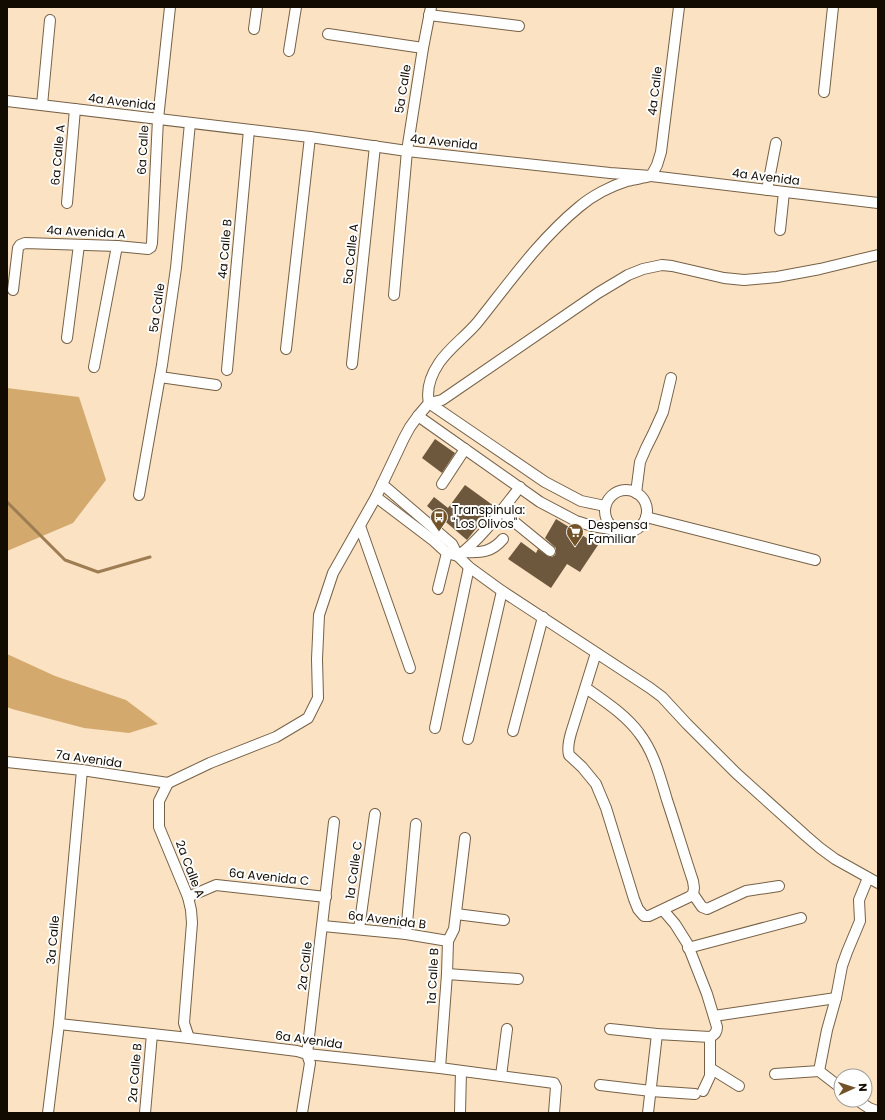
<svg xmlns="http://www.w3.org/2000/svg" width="885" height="1120" viewBox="0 0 885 1120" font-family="Poppins,sans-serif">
	<rect width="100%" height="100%" fill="#fae2c3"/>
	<g fill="#d4a96e">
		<path d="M7 388 79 397 106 480 73 523 7 551Z"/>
		<path d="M7 654 55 676 126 700 158 724 129 733 84 728 12 709 7 707Z"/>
	</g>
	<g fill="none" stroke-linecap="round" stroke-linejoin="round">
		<path stroke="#9e7d52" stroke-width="3" d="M7 502 65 560 98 572 150 557"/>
	</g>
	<g fill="#6d583d">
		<path d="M435 439 455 453 442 473 422 458Z"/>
		<path d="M465 485 494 506 467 540 427 506 434 497 448 508Z"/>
		<path d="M556 519 598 545 580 572 567 564 551 588 508 559 521 542 536 553 538 549 549 557H552L555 555 556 552V548L545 538Z"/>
	</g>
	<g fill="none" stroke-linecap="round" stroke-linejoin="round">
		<defs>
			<g id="minor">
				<path d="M429 15 519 26"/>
				<path d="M254 29 257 7"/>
				<path d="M328 34 423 48"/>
				<path d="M289 51 296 7"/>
				<path d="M824 92 833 7"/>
				<path d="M7 101 310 137 407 151 610 173 651 176 878 203"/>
				<path d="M42 105 50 20"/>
				<path d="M767 190 776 143"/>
				<path d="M67 203 75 109"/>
				<path d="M780 230 784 192"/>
				<path d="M13 290 18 248 20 245 25 243 117 246 148 249 151 247 152 243 158 119 170 7"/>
				<path d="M394 295 407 151 423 48 431 7"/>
				<path d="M67 338 79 245"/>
				<path d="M286 349 310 137"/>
				<path d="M352 364 375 146"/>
				<path d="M94 367 117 246"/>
				<path d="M227 370 249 130"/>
				<path d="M160 377 216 385"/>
				<path d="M418 416 540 502 576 521 592 526 616 530"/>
				<path d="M382 484 452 544 458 556 469 567 502 591 650 688 662 697 687 724 736 773 806 836 820 848 835 859 878 883"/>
				<path d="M442 484 465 449"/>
				<circle cx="626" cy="511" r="21"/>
				<path d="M636 493 640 462 646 448 653 434 663 412 671 378"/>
				<path d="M139 495 162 365 176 268 190 123"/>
				<path d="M376 497 434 541 447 553 458 556"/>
				<path d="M605 506 581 501 545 482 429 403C426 389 431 375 439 363 449 348 465 337 477 323 509 283 539 240 579 207 592 196 611 186 627 181 635 179 643 178 651 176L657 165 661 152 679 7"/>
				<path d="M501 511 550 551"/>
				<path d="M646 517 815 560"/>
				<path d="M360 526 410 668"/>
				<path d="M465 552C481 553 492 552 503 539"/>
				<path d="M458 556C482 538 501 511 520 487"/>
				<path d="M438 589 447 553"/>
				<path d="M586 688C604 701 625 714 639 733 654 752 660 777 667 800 676 827 684 854 693 881L694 888 693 894 689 897 649 916H644L638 909 634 899 606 808 598 789 596 784 582 767 569 755C567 748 569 740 571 733L596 653"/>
				<path d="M435 728 469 567"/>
				<path d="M513 731 543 617"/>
				<path d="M468 739 502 591"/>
				<path d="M7 762 82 770 168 783"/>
				<path d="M168 783 210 763 276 737 308 718 318 698 317 659 319 615 333 573 376 497 404 438 410 427 418 416 429 403 442 400 598 293 628 275 643 269 662 265 672 266 724 278 744 280 777 277 820 269 878 255"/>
				<path d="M168 783 159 801V827L188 897 191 910 192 923 184 1023 189 1038"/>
				<path d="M693 894 702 907 707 909 746 891 779 886"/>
				<path d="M188 897 216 885 326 897"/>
				<path d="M663 910 675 924 687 943 707 994 717 1027C717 1032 715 1035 710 1037V1076L703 1091"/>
				<path d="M456 914 504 920"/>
				<path d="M323 926 406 934 448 941"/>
				<path d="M359 929 375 814"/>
				<path d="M406 934 416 824"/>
				<path d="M688 948 801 918"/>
				<path d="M447 974 518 979"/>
				<path d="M714 1016 836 998"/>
				<path d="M59 1024 189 1038 297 1051 307 1054 440 1068 554 1083 556 1087 554 1113"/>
				<path d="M610 1029 657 1034 710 1037"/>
				<path d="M440 1068 447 974 448 941 454 929 465 838"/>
				<path d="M710 1068 739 1086"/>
				<path d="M775 1074 819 1071"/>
				<path d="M501 1076 507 1029"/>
				<path d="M600 1085 651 1091 695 1094"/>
				<path d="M841 1088 819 1071 827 1030 836 998 842 966 847 952 860 921 859 900 868 878"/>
				<path d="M857 1100 869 1108 877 1111"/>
				<path d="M48 1113 59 1024 82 770"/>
				<path d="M145 1113 152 1034"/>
				<path d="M302 1113 310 1063 307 1054 334 822"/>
				<path d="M460 1113 461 1071"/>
				<path d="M648 1113 657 1034"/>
			</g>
		</defs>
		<use href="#minor" stroke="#776146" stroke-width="12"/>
		<use href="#minor" stroke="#fff" stroke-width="10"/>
	</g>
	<defs>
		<symbol id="bus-pin" viewBox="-11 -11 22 30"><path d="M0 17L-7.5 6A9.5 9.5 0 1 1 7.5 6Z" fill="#725328" stroke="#fff"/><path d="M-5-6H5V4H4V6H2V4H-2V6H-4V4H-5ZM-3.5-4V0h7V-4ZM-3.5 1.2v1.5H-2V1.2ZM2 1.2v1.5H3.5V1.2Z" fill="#fff"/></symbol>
		<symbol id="supermarket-pin" viewBox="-11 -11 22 30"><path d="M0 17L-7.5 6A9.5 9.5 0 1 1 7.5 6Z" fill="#725328" stroke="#fff"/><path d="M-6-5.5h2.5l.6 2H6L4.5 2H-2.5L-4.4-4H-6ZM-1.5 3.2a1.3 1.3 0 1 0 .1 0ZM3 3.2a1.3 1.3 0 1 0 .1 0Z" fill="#fff"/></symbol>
	</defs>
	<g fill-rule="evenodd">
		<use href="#bus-pin" x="429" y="507" width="20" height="27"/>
		<use href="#supermarket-pin" x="565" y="522" width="20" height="27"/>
	</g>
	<g text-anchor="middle" stroke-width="4" stroke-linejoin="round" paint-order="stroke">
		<g font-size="12" fill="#120b02" stroke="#fff">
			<text transform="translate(403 89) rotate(-81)" y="4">5a Calle</text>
			<text transform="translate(655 91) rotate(-83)" y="4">4a Calle</text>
			<text transform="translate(122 102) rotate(7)" y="4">4a Avenida</text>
			<text transform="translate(444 142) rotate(6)" y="4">4a Avenida</text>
			<text transform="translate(143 150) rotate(-87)" y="4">6a Calle</text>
			<text transform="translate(58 155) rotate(-85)" y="4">6a Calle A</text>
			<text transform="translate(766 177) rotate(7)" y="4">4a Avenida</text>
			<text transform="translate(86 232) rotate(3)" y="4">4a Avenida A</text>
			<text transform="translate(225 249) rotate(-85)" y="4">4a Calle B</text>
			<text transform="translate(351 254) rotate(-84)" y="4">5a Calle A</text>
			<text transform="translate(157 308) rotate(-82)" y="4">5a Calle</text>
			<text transform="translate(89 759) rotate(8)" y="4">7a Avenida</text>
			<text transform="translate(190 869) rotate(69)" y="4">2a Calle A</text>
			<text transform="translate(354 870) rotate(-82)" y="4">1a Calle C</text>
			<text transform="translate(269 877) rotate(6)" y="4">6a Avenida C</text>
			<text transform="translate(387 920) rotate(7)" y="4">6a Avenida B</text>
			<text transform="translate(53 940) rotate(-85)" y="4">3a Calle</text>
			<text transform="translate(305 966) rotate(-83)" y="4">2a Calle</text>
			<text transform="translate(433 976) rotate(-87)" y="4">1a Calle B</text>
			<text transform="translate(309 1040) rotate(8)" y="4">6a Avenida</text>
			<text transform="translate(135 1073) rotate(-85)" y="4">2a Calle B</text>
		</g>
		<g font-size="12" fill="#120b02" stroke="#fff" text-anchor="start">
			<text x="452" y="514">Transpinula:<tspan x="452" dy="14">"Los Olivos"</tspan></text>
			<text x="588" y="529">Despensa<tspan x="588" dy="14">Familiar</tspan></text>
		</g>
	</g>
	<rect width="885" height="1120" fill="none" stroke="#120b02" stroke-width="16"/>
	<g transform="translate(853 1088) rotate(87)"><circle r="19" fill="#ffffff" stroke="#a09d9a"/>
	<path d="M0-3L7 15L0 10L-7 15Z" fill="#725328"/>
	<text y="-6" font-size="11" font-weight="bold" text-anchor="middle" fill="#120b02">N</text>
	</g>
</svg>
